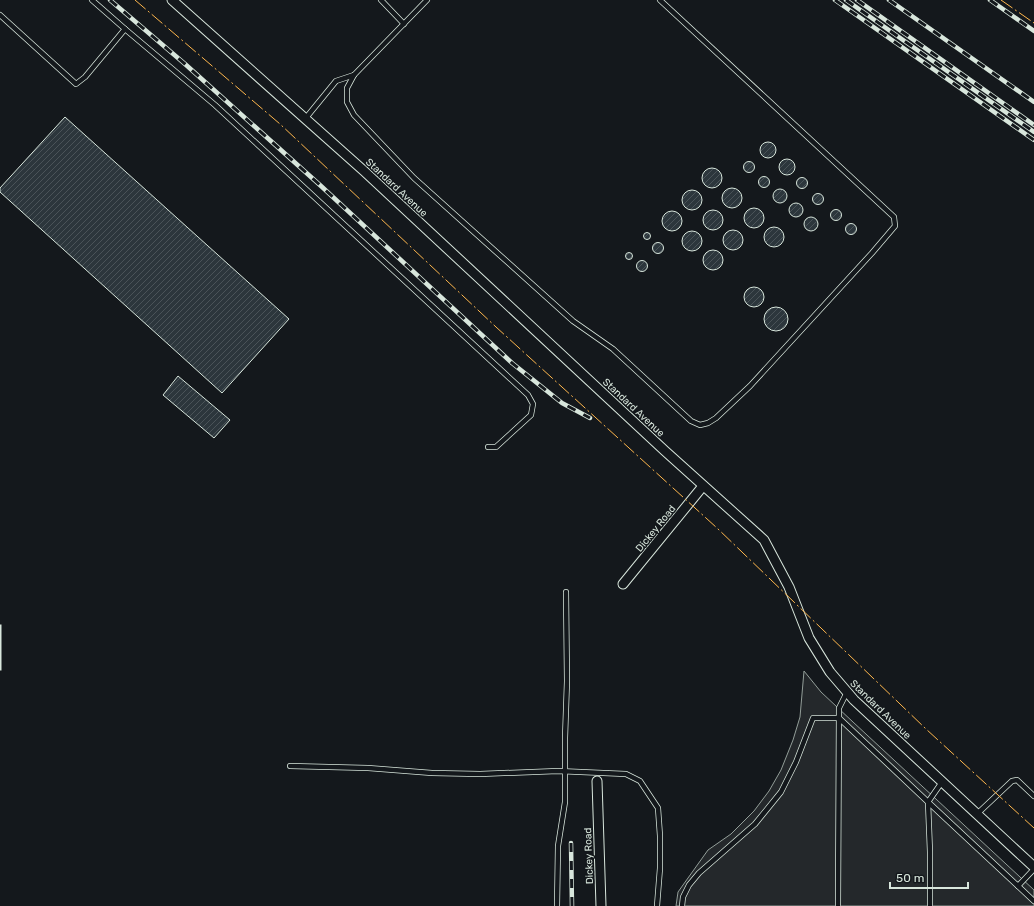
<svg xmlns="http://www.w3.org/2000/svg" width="1034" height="906" viewBox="0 0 1034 906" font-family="Rubik,sans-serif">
	<defs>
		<pattern id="building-hatch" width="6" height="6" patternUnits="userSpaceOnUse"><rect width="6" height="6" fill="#2c363c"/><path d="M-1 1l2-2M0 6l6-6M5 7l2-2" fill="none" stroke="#4a5358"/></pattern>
	</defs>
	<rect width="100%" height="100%" fill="#14181c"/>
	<path fill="#24282b" stroke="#939e99" d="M804 671 821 692 853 722 1034 890V906H676L678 892 708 850 731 834 754 811 769 791 781 770 793 740 800 717Z"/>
	<g fill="url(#building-hatch)" stroke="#d8e6dc">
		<path d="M65 117 289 319 222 393 0 192V188Z"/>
		<circle cx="768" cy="150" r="8"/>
		<circle cx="787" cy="167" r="8"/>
		<circle cx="749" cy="167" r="5.5"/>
		<circle cx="712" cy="178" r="10"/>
		<circle cx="764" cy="182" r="5.5"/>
		<circle cx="802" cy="183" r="5.5"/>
		<circle cx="732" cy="198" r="10"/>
		<circle cx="780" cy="196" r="7"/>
		<circle cx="692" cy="200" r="10"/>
		<circle cx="818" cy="199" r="5.5"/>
		<circle cx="796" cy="210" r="7"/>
		<circle cx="754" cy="218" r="10"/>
		<circle cx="836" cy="215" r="5.5"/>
		<circle cx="713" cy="220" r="10"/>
		<circle cx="672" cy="221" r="10"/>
		<circle cx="811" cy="224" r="7"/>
		<circle cx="851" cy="229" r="5.5"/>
		<circle cx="774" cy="237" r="10"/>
		<circle cx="733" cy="240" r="10"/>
		<circle cx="692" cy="241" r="10"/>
		<circle cx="647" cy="236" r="3.5"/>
		<circle cx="658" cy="248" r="5.5"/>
		<circle cx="713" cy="260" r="10"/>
		<circle cx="629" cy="256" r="3.5"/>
		<circle cx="642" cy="266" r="5.5"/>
		<circle cx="754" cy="297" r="10"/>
		<circle cx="776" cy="319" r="12"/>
		<path d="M178 376 230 420 214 438 163 395Z"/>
		<rect x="0" y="625" width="1" height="45"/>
	</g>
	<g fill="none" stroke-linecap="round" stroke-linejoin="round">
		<defs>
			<g id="service">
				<path d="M381 0 404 24"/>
				<path d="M427 0 354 75 347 88V102L354 115 414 178 573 321 613 349 691 421 700 425 708 423 716 418 750 386 872 253 895 226 894 217 660 0"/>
				<path d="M0 15 76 84 85 77 125 29 92 0"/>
				<path d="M125 29 215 105 528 395 533 404 531 415 496 447H488"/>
				<path d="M305 119 336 81 354 75"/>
				<path d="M290 766 368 768 432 773 480 774 558 771 626 774 640 781 658 808 660 836V868L657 906"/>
				<path d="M942 782 928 802 1018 886 1034 869"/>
				<path d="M977 814 1012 781 1017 780 1034 796"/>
				<path d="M1018 886 1034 901"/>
				<path d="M557 906 558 846 565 802V738L567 681 566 592"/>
				<path d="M682 906 683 897 689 885 699 873 755 824 781 792 796 762 813 718H839L928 802 930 852V906"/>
				<path d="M838 906 839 708 847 692"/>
			</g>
			<g id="minor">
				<path d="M172 0 364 171 665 451 764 540 789 587 809 638 830 672 854 700 1034 867"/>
				<path d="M623 584 703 486"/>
				<path d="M597 781 601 906"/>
			</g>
		</defs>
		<use href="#service" stroke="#d8e6dc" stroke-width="6"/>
		<use href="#minor" stroke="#d8e6dc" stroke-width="11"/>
		<use href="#service" stroke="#14181c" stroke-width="4.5"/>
		<use href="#minor" stroke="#14181c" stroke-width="9"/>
		<defs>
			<g id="rail">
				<path d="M110 0 185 64 321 186 512 363 562 403 590 418"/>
				<path d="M835 0 1034 140"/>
				<path d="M846 0 1034 132"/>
				<path d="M857 0 1034 125"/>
				<path d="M889 0 1034 102"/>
				<path d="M990 0 1034 31"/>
				<path d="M571 843 572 906"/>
			</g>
		</defs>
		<use href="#rail" stroke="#d8e6dc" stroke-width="4.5"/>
		<use href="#rail" stroke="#14181c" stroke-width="3" stroke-dasharray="9" stroke-linecap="butt"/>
		<g stroke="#ffb74d" stroke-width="1" stroke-dasharray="14 3 2 3" stroke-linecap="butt">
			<path d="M135 0 280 124 496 327 717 528 926 729 1034 828"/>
			<path d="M1001 0 1034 23"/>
		</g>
	</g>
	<g text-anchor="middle" stroke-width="3" stroke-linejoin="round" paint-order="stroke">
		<g font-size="10" fill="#d8e6dc" stroke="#14181c">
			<text transform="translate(397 187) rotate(43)" y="4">Standard Avenue</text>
			<text transform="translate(634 407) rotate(43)" y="4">Standard Avenue</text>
			<text transform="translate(655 528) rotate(-51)" y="4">Dickey Road</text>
			<text transform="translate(881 709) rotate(44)" y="4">Standard Avenue</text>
			<text transform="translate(588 856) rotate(-92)" y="4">Dickey Road</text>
		</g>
	</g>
	<path d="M890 882v6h78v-6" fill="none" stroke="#d8e6dc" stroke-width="2"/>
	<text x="896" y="882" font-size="12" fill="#d8e6dc" stroke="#14181c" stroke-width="3" paint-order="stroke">50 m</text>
</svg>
